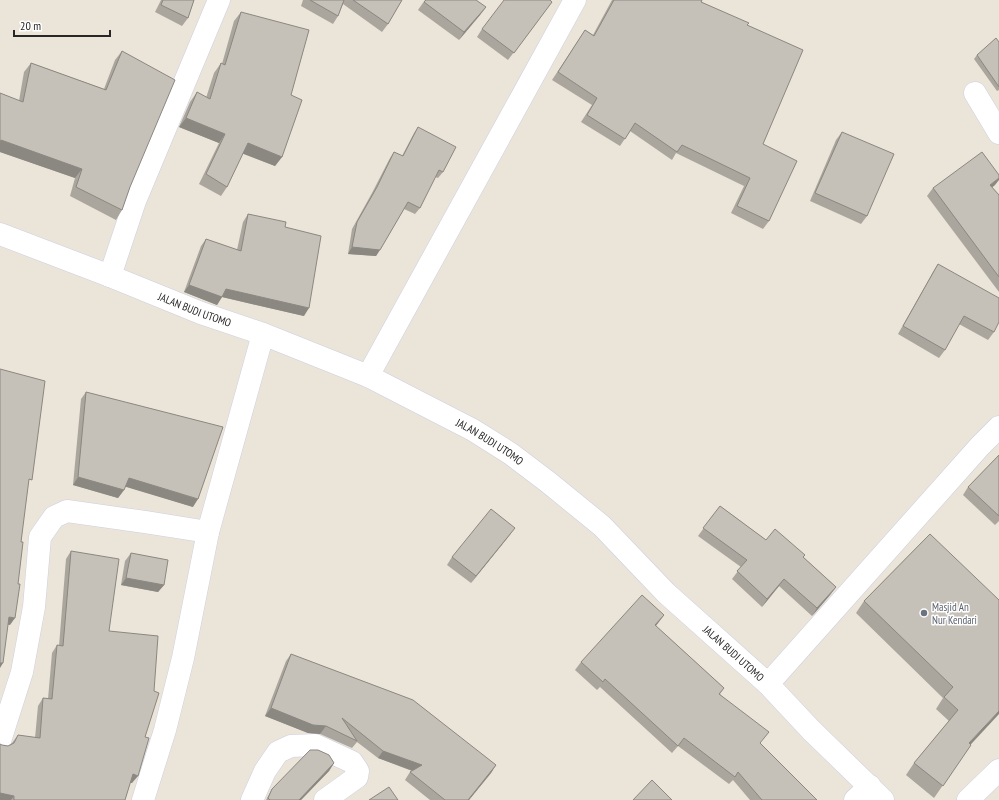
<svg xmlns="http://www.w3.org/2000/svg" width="999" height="800" viewBox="0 0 999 800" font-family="'PT Sans Narrow',sans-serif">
	<rect width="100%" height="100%" fill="#ebe4d8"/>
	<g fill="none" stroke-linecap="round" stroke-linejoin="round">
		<defs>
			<g id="street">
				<path d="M975 93 999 133"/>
				<path d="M110 276 135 201 219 0"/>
				<path d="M368 376 575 0"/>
				<path d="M768 684 980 446 999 427"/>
				<path d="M0 741 22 672 34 607 40 537 54 517 67 511 145 522 208 532"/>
				<path d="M143 800 165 730 183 658 208 532 263 334"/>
				<path d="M252 800 265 771 278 752 291 746 315 745 352 762 358 771 357 777 325 800"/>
				<path d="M855 800 870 786"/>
				<path d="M968 800 999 770"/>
			</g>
			<g id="secondary">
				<path id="s1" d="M0 234 110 276 201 313 263 334 368 376 473 430 511 454 548 482 602 526 666 593 768 684 811 730 883 800"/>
			</g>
		</defs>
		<use href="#street" stroke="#cdcfe1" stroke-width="23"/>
		<use href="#secondary" stroke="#cdcfe1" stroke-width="23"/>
		<use href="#street" stroke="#fff" stroke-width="22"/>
		<use href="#secondary" stroke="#fff" stroke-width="22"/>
	</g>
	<g fill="#aaa69e">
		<path d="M161 0H194L188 18 182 26 155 12Z"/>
		<path d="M303 0H402L388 24 382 32 343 4 338 16 333 24 301 6Z"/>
		<path d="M425 0 486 7 480 15 459 40 418 10Z"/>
		<path d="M612 0H702L701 2 747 25 763 144 769 221 763 229 731 213 744 186 676 153 672 160 630 131 620 146 581 122 592 105 552 80 585 30 593 35Z"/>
		<path d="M552 2 508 60 477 37 482 29Z"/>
		<path d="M241 12 291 95 282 157 275 166 243 153 227 187 221 196 199 184 219 143 179 127 190 102 197 92 206 98 214 73 221 63 222 64 234 21Z"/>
		<path d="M999 42V90L997 91 974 59 977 55Z"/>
		<path d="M122 51 130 187 122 210 116 220 70 196 75 178 0 152V93L19 101 24 72 31 63 104 89 115 60Z"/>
		<path d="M418 127 443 172 438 178 435 177 420 208 415 214 404 209 376 256 348 254 352 229 372 193 390 158 394 152 402 156 414 133Z"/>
		<path d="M842 132 867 216 861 224 810 201 836 140Z"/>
		<path d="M995 185 992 187 999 195V292L927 196 933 188Z"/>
		<path d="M248 214 285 227 304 316 222 297 217 305 184 292 201 246 206 239 237 250 243 222Z"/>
		<path d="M938 264 994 332 988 340 959 324 945 350 939 358 898 334 933 272Z"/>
		<path d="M86 392 193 507 125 486 124 490 118 498 73 485 81 399Z"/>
		<path d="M999 455V521L995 525 963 495 968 487Z"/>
		<path d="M720 506 766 540 803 557 836 587 830 595 812 616 779 586 762 607 732 579 741 567 698 536Z"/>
		<path d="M930 534 970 745H971L934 798 906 775 914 763 949 721 936 709 943 698 856 613 864 601Z"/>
		<path d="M509 536 471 583 447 565 452 557Z"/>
		<path d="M71 551 109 631 145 737 132 783H130L125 800H0L2 745 8 746 12 743 18 735 35 738 38 706 43 698 48 699 52 653 57 645 59 646 66 559Z"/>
		<path d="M131 553 164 585 158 592 121 585 125 561Z"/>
		<path d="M664 615 656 626 724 688 720 694 760 744 817 800H750L733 780 729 784 678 746 672 753 600 687 597 690 575 670 581 662Z"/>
		<path d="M291 654 496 765 491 773 469 800H430L405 780 410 772 412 771 378 758 357 742 352 748 320 734 308 733 265 716 286 661Z"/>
		<path d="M334 763 329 771 301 800H266L272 789Z"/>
	</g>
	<g fill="#8b8781">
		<path d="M486 7 480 15 459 40 464 32Z"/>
		<path d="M186 118 225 134 219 143 179 127Z"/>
		<path d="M1 140 82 169 75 178 0 152V142Z"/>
		<path d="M248 143 282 157 275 166 241 153Z"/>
		<path d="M999 178V180L995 185 985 193 990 185Z"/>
		<path d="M352 247 380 250 376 256 348 254Z"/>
		<path d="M189 285 226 289 309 308 304 316 222 297 217 305 184 292Z"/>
		<path d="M78 477 124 490 118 498 73 485Z"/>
		<path d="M129 478 198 499 193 507 123 486Z"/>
		<path d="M515 528 509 536 471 583 476 576Z"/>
		<path d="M126 578 164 585 158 592 121 585Z"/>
		<path d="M784 579 779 586 762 607 767 599Z"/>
		<path d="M836 587 830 595 812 616 817 608Z"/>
		<path d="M664 615 658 623 649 633 655 625Z"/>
		<path d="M9 617 15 618 10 625 4 624Z"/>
		<path d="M0 663H3L0 668Z"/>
		<path d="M271 708 326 726 320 734 308 733 265 716Z"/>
		<path d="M999 711V714L961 755 969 743Z"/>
		<path d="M383 751 422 765 416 772 378 758Z"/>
		<path d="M334 763 329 771 301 800H299Z"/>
		<path d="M496 765 491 773 469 800H468Z"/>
		<path d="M133 774 138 776 132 783 128 782Z"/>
		<path d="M0 793 14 796 11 800H0Z"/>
	</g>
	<g fill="#c6c1b8" stroke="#8b8781">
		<path d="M163 0H194L188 18 161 5Z"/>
		<path d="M310 0H344L338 16Z"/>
		<path d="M353 0H402L388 24Z"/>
		<path d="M426 0H476L486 7 464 32 424 2Z"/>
		<path d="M504 0H550L552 2 514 53 482 29Z"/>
		<path d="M614 0H702L701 2 749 23 747 25 803 50 763 144 797 161 769 221 737 206 750 178 682 145 677 152 635 123 625 139 587 115 597 98 558 72 585 30 594 36Z"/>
		<path d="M241 12 309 30 291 95 302 100 282 157 248 143 227 187 206 174 225 134 186 118 197 92 210 99 221 63 225 65Z"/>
		<path d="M996 38 999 42V87L977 55Z"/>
		<path d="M122 51 175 80 130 187 122 210 76 187 82 169 1 140 0 143V93L23 102 31 63 106 90Z"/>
		<path d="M418 127 456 147 443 172 439 170 420 208 408 202 380 250 352 247 357 222 377 187 394 152 403 156Z"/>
		<path d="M842 132 894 154 867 216 815 193Z"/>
		<path d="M982 152 999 175V178L990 185 999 195V277L933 188Z"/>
		<path d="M248 214 286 222 285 227 321 236 309 308 226 289 222 297 189 285 206 239 241 251Z"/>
		<path d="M938 264 999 298V322L994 332 964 316 945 350 903 326Z"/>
		<path d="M0 369 45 381 32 480 29 479 21 542H23L18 584H20L15 618 9 617 3 663H0Z"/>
		<path d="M86 392 223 427 198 499 129 478 124 490 78 477Z"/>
		<path d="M999 455V516L968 487Z"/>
		<path d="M720 506 766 540 775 529 805 555 803 557 836 587 817 608 784 579 767 599 737 571 747 560 703 528Z"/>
		<path d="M491 509 515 528 476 576 452 557Z"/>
		<path d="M930 534 999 600V711L969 743 971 745 943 786 914 763 958 710 944 697 953 687 864 601Z"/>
		<path d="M71 551 119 559 109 631 158 636 154 691 159 693 145 737 149 738 138 776 133 774 125 800H14V796L0 793V744L2 745 8 746 14 743 18 735 40 738 43 698 52 699 57 645 63 646Z"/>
		<path d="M131 553 168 560 164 585 126 578Z"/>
		<path d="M642 595 664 615 655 625 724 688 719 694 769 732 760 743 817 800H762L738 772 735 777 684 738 678 746 605 679 603 682 581 662Z"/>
		<path d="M291 654 413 700 496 765 468 800H445L410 772 422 765 383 751 342 718 357 741 326 726 313 725 271 708Z"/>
		<path d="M310 750H318L329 755 334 763 299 800H270L268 798 272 789Z"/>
		<path d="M652 780 672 800H633Z"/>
		<path d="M389 787 398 800H369Z"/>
	</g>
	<circle fill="#6b7280" stroke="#fff" stroke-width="1.5" cx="924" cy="613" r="4"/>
	<g text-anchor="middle" stroke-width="3" stroke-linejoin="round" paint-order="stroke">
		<g font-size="11" fill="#272727" stroke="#fff">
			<text dy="4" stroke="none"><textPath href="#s1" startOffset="209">JALAN BUDI UTOMO</textPath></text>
			<text dy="4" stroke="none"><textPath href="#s1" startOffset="533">JALAN BUDI UTOMO</textPath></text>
			<text dy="4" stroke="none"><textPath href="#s1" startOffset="857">JALAN BUDI UTOMO</textPath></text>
		</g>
		<g font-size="11" fill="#5b616d" stroke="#fff" text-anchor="start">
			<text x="932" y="611">Masjid An<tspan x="932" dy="13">Nur Kendari</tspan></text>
		</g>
	</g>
	<path d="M14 30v6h96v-6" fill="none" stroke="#272727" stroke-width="2"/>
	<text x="20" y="30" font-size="12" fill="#272727" stroke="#ffffff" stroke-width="3" paint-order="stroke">20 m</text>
</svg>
